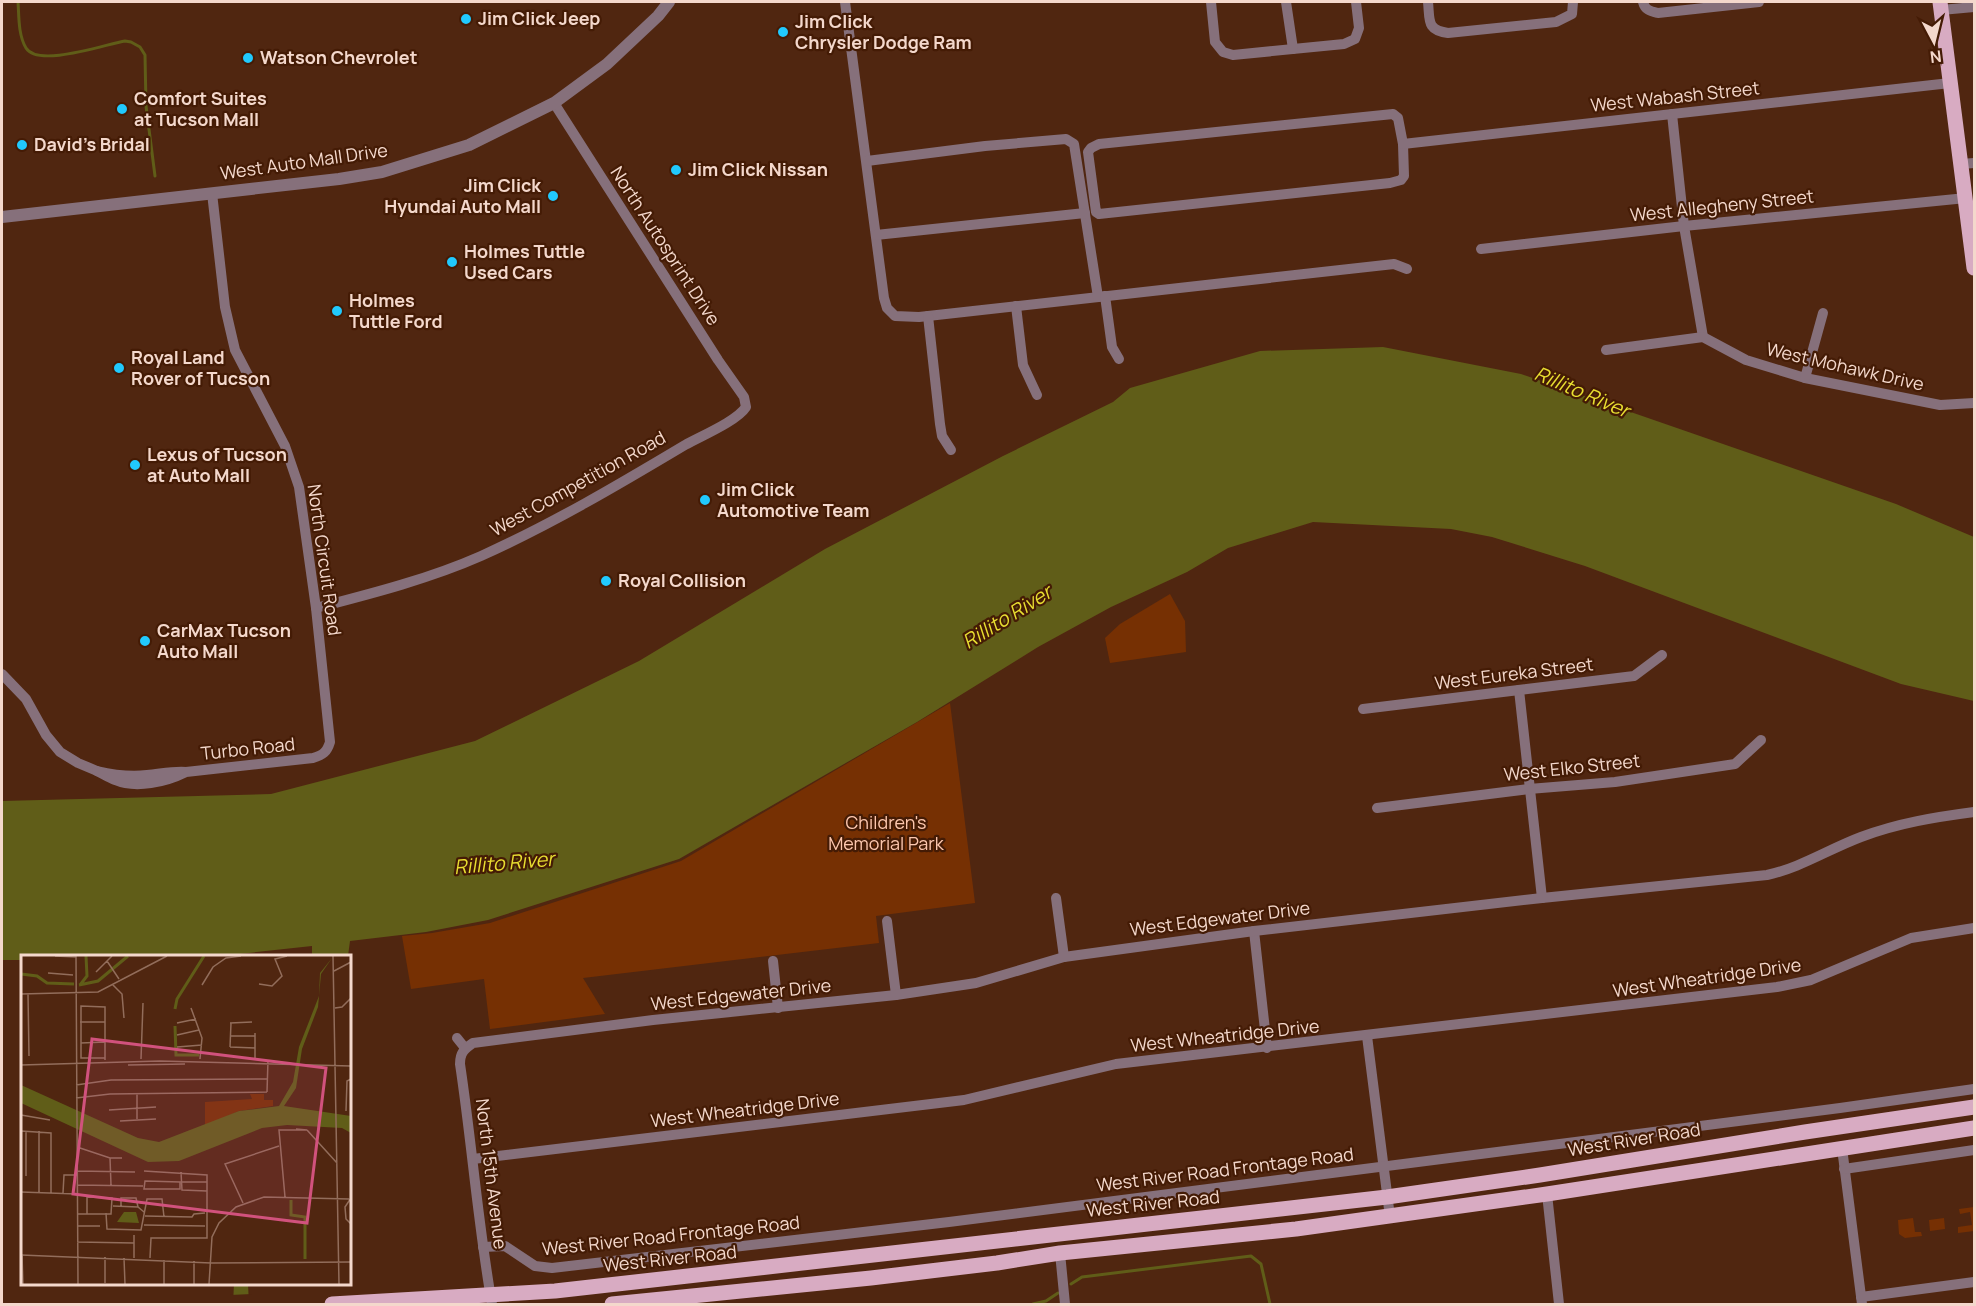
<svg xmlns="http://www.w3.org/2000/svg" width="1976" height="1306" viewBox="0 0 1976 1306" font-family="Manrope,sans-serif">
	<rect width="100%" height="100%" fill="#502610"/>
	<g fill="#763003">
		<path d="M1170 594 1185 621 1186 652 1110 663 1105 638 1120 624Z"/>
		<path d="M950 703 975 903 876 916 879 943 583 978 605 1014 490 1029 484 979 411 989 402 936 432 933 490 923 681 861Z"/>
		<path d="M1974 1207V1231L1958 1233V1227L1972 1225 1970 1212 1960 1214 1959 1209Z"/>
		<path d="M1913 1218 1915 1232H1921L1922 1236 1905 1238 1899 1234 1898 1220Z"/>
		<path d="M1944 1218 1945 1229 1930 1231 1929 1220Z"/>
	</g>
	<g fill="#605d18">
		<path d="M1383 347 1521 374 1896 504 1974 537V701L1901 684 1585 566 1492 537 1451 529 1313 522 1228 548 1187 572 1111 607 1038 647 917 722 679 859 488 920 426 932 350 941 348 956H312V946L221 956H22V960H2V801L271 794 475 741 639 661 825 549 1003 456 1113 402 1130 388 1260 351Z"/>
		<path d="M234 1284H248L249 1304H233Z"/>
	</g>
	<path fill="#502610" d="M252 1294V1304H230V1295Z"/>
	<g fill="none" stroke-linecap="round" stroke-linejoin="round">
		<g stroke="#605d18" stroke-width="3">
			<path d="M18 2C19 15 18 35 26 48 38 68 106 44 125 41L131 42 140 47 145 55 146 106 155 176"/>
			<path d="M1071 1284 1082 1277 1251 1256 1261 1264 1270 1304"/>
			<path d="M1033 1304 1046 1301 1058 1293"/>
		</g>
		<g stroke="#86707b" stroke-width="10">
			<path d="M845 2 884 298 887 308 895 316 919 317 1394 264 1407 269"/>
			<path d="M1211 2 1215 42 1223 52 1233 55 1344 44 1355 39 1359 28 1356 2"/>
			<path d="M1286 2 1293 49"/>
			<path d="M1428 2C1430 20 1426 30 1448 33L1556 22 1572 14 1573 2"/>
			<path d="M1643 2C1645 10 1650 11 1658 13L1759 2"/>
			<path d="M1941 10 1974 7"/>
			<path d="M1393 114 1398 118 1403 144 1404 176 1401 180 1390 183 1099 214 1096 212 1088 152 1091 148 1099 144Z"/>
			<path d="M1672 114 1684 226 1703 337"/>
			<path d="M1403 144 1950 83"/>
			<path d="M867 161 985 146 1066 139 1074 144 1098 297"/>
			<path d="M1961 164 1974 163"/>
			<path d="M876 235 1085 213"/>
			<path d="M1481 249 1684 226 1966 198"/>
			<path d="M1105 296 1112 347 1119 359"/>
			<path d="M1016 306 1023 365 1037 395"/>
			<path d="M928 316 940 424 942 436 951 450"/>
			<path d="M1606 350 1703 337 1746 360 1805 378 1940 405 1974 403"/>
			<path d="M1805 378 1823 313"/>
			<path d="M316 608C370 594 429 579 481 556 552 524 618 485 685 445 701 436 737 421 746 407L744 397 718 360 554 103"/>
			<path d="M2 674 26 699 46 735 60 752 78 763 97 771"/>
			<path d="M1519 690 1542 898"/>
			<path d="M1363 709 1634 676 1662 655"/>
			<path d="M186 772C166 782 136 789 115 780 109 778 103 774 97 771 114 775 129 777 147 775 160 774 172 771 186 772L313 758C323 755 327 752 330 742L316 608 299 487 285 446 235 350 225 307 212 193"/>
			<path d="M1377 808 1529 789 1615 782 1735 764 1761 740"/>
			<path d="M1056 898 1064 957"/>
			<path d="M887 921 896 995"/>
			<path d="M1254 931 1267 1048"/>
			<path d="M773 961 778 1008"/>
			<path d="M1367 1036 1390 1217"/>
			<path d="M457 1038 465 1048"/>
			<path d="M1842 1148 1862 1304"/>
			<path d="M473 1159 964 1100 1116 1064 1777 987 1811 980 1911 938 1974 928"/>
			<path d="M1844 1169 1974 1150"/>
			<path d="M1547 1194 1559 1304"/>
			<path d="M483 1247 505 1246 535 1266 552 1268 949 1222 1840 1108 1974 1089"/>
			<path d="M1060 1253 1065 1304"/>
			<path d="M1861 1297 1974 1282"/>
			<path d="M492 1304C478 1225 472 1144 460 1064 460 1053 464 1049 473 1043L653 1020 896 995 976 983 1064 957 1254 931 1542 898 1767 875C1800 868 1829 849 1861 837 1898 823 1936 817 1974 812"/>
		</g>
		<path stroke="#86707b" stroke-width="12" d="M2 217 339 179 382 172 469 145 554 103 607 64 658 16 669 2"/>
		<g stroke="#d8abc2" stroke-width="15">
			<path d="M1940 2 1974 268"/>
			<path d="M332 1304 555 1291 1387 1197 1540 1175 1805 1132 1974 1107"/>
			<path d="M612 1304 871 1278 997 1263 1060 1253 1296 1229 1547 1194 1974 1128"/>
		</g>
	</g>
	<g fill="#21c9fd" stroke="#441b05" stroke-width="2">
		<circle cx="466" cy="19" r="6"/>
		<circle cx="783" cy="32" r="6"/>
		<circle cx="248" cy="58" r="6"/>
		<circle cx="122" cy="109" r="6"/>
		<circle cx="22" cy="145" r="6"/>
		<circle cx="676" cy="170" r="6"/>
		<circle cx="553" cy="196" r="6"/>
		<circle cx="452" cy="262" r="6"/>
		<circle cx="337" cy="311" r="6"/>
		<circle cx="119" cy="368" r="6"/>
		<circle cx="135" cy="465" r="6"/>
		<circle cx="705" cy="500" r="6"/>
		<circle cx="606" cy="581" r="6"/>
		<circle cx="145" cy="641" r="6"/>
	</g>
	<g text-anchor="middle" stroke-width="4.5" stroke-linejoin="round" paint-order="stroke">
		<g font-size="18" font-weight="bold" fill="#f4d8cc" stroke="#441b05" text-anchor="start">
			<text x="478" y="25">Jim Click Jeep</text>
			<text x="795" y="28">Jim Click<tspan x="795" dy="21">Chrysler Dodge Ram</tspan></text>
			<text x="260" y="64">Watson Chevrolet</text>
			<text x="134" y="105">Comfort Suites<tspan x="134" dy="21">at Tucson Mall</tspan></text>
			<text x="34" y="151">David's Bridal</text>
			<text x="688" y="176">Jim Click Nissan</text>
			<text x="541" y="192" text-anchor="end">Jim Click<tspan x="541" dy="21">Hyundai Auto Mall</tspan></text>
			<text x="464" y="258">Holmes Tuttle<tspan x="464" dy="21">Used Cars</tspan></text>
			<text x="349" y="307">Holmes<tspan x="349" dy="21">Tuttle Ford</tspan></text>
			<text x="131" y="364">Royal Land<tspan x="131" dy="21">Rover of Tucson</tspan></text>
			<text x="147" y="461">Lexus of Tucson<tspan x="147" dy="21">at Auto Mall</tspan></text>
			<text x="717" y="496">Jim Click<tspan x="717" dy="21">Automotive Team</tspan></text>
			<text x="618" y="587">Royal Collision</text>
			<text x="157" y="637">CarMax Tucson<tspan x="157" dy="21">Auto Mall</tspan></text>
		</g>
		<g font-size="18" fill="#f4d8cc" stroke="#441b05">
			<text transform="translate(1675 97) rotate(-6)" y="6">West Wabash Street</text>
			<text transform="translate(304 162) rotate(-8)" y="6">West Auto Mall Drive</text>
			<text transform="translate(1722 206) rotate(-6)" y="6">West Allegheny Street</text>
			<text transform="translate(665 246) rotate(57)" y="6">North Autosprint Drive</text>
			<text transform="translate(1845 367) rotate(13)" y="6">West Mohawk Drive</text>
			<text transform="translate(578 484) rotate(-29)" y="6">West Competition Road</text>
			<text transform="translate(324 560) rotate(82)" y="6">North Circuit Road</text>
			<text transform="translate(1514 674) rotate(-7)" y="6">West Eureka Street</text>
			<text transform="translate(248 749) rotate(-6)" y="6">Turbo Road</text>
			<text transform="translate(1572 768) rotate(-6)" y="6">West Elko Street</text>
			<text transform="translate(1220 919) rotate(-7)" y="6">West Edgewater Drive</text>
			<text transform="translate(1707 978) rotate(-8)" y="6">West Wheatridge Drive</text>
			<text transform="translate(741 995) rotate(-6)" y="6">West Edgewater Drive</text>
			<text transform="translate(1225 1036) rotate(-6)" y="6">West Wheatridge Drive</text>
			<text transform="translate(745 1110) rotate(-7)" y="6">West Wheatridge Drive</text>
			<text transform="translate(1634 1140) rotate(-9)" y="6">West River Road</text>
			<text transform="translate(1225 1170) rotate(-7)" y="6">West River Road Frontage Road</text>
			<text transform="translate(491 1174) rotate(83)" y="6">North 15th Avenue</text>
			<text transform="translate(1153 1204) rotate(-6)" y="6">West River Road</text>
			<text transform="translate(671 1236) rotate(-6)" y="6">West River Road Frontage Road</text>
			<text transform="translate(670 1259) rotate(-6)" y="6">West River Road</text>
		</g>
		<g font-size="18" fill="#fdc7ae" stroke="#441b05">
			<text x="886" y="829">Children's<tspan x="886" dy="21">Memorial Park</tspan></text>
		</g>
		<g font-size="20" font-style="italic" fill="#e8de31" stroke="#441b05">
			<text transform="translate(1582 392) rotate(23)" y="7">Rillito River</text>
			<text transform="translate(1007 617) rotate(-32)" y="7">Rillito River</text>
			<text transform="translate(504 863) rotate(-5)" y="7">Rillito River</text>
		</g>
	</g>
	<g transform="translate(21 955)">
		<rect width="330" height="330" fill="#502610"/>
		<path d="M229 139H243V145H252V151L218 156 184 171V147L231 144Z" fill="#763003"/>
		<path d="M311 3 300 19 297 52 281 94 275 133 263 151 330 161V178L321 173 266 170 241 173 158 206 127 207 0 148V130L117 183 138 187 218 156 258 151 272 127 278 92 298 41 299 18ZM103 257H115L118 268 96 267Z" fill="#605d18"/>
		<path fill="none" stroke="#605d18" stroke-width="3" d="M0 19 16 21 26 28 53 29M58 30 77 26 107 1M59 30 66 21 65 1M154 54 156 44 183 1M154 71 155 100H178M270 245V260L284 262V304"/>
		<path fill="none" stroke="#926d5b" stroke-width="1.5" d="M34 1 55 2M55 1 57 329M312 1 318 329M86 6 98 24M313 16 330 7M75 17 91 1M27 18 52 20M91 29 101 39 103 63M238 29 251 31 261 21 254 4 266 1M181 30 192 12 205 3 220 1M0 39 77 37 146 1M7 39 8 101M170 53 181 83 179 104M314 53 321 52 330 43M59 67H84M156 68 175 64M209 68 231 67M156 80 178 75M209 81H234M60 88 84 87M156 92 181 90M209 92 234 93M209 92 210 68M84 103H60V51L84 52V105M120 104 122 48M234 105V78M0 110 139 106 330 111M107 110 164 109M55 130 90 125 247 124M246 137 247 105M55 143 89 139 246 137M88 155 135 152M325 156 326 126 330 124M0 160 29 165M116 164V139M99 166 135 164M286 175 316 208M0 176 30 178V238M5 176V221M18 176V237M56 192 89 203H101M89 203 90 230M56 216 114 217M123 216 186 220V283H130L129 303M160 217 161 235 186 236M124 226 159 227V234H123ZM161 227H186M56 230 122 231M0 237 56 239M42 238 43 220H56M264 242 258 175H286L275 174M330 243 324 252 325 264 330 269M222 248 204 209 258 191M92 251 117 252 123 257M100 251V243H115L117 252M85 258 86 274 120 275 126 244H141L143 262M56 259H90L91 243 66 242V259M124 261 171 262 173 259 184 258M123 270 184 271M56 271H79M113 280V303M56 287 113 288M0 300 190 308 330 307M1 300 2 329M84 302V328M103 303 104 329M143 305V329M173 306V329M188 329 191 282 198 268 215 252 243 242 328 244"/>
		<path fill="#d1527d" fill-opacity="0.15" stroke="#d1527d" stroke-width="3" d="M71 84 305 113 286 268 52 239Z"/>
		<rect width="330" height="330" fill="none" stroke="#f4d8cc" stroke-width="3"/>
	</g>
	<rect width="1976" height="1306" fill="none" stroke="#f4d8cc" stroke-width="6"/>
	<g transform="translate(1934 42) rotate(173)" stroke="#441b05" stroke-width="4.5" paint-order="stroke">
	<path d="M0-4.5L10 22L0 15L-10 22Z" fill="#f4d8cc"/>
	<text y="-9" font-size="16" font-weight="bold" text-anchor="middle" fill="#f4d8cc">N</text>
	</g>
</svg>
